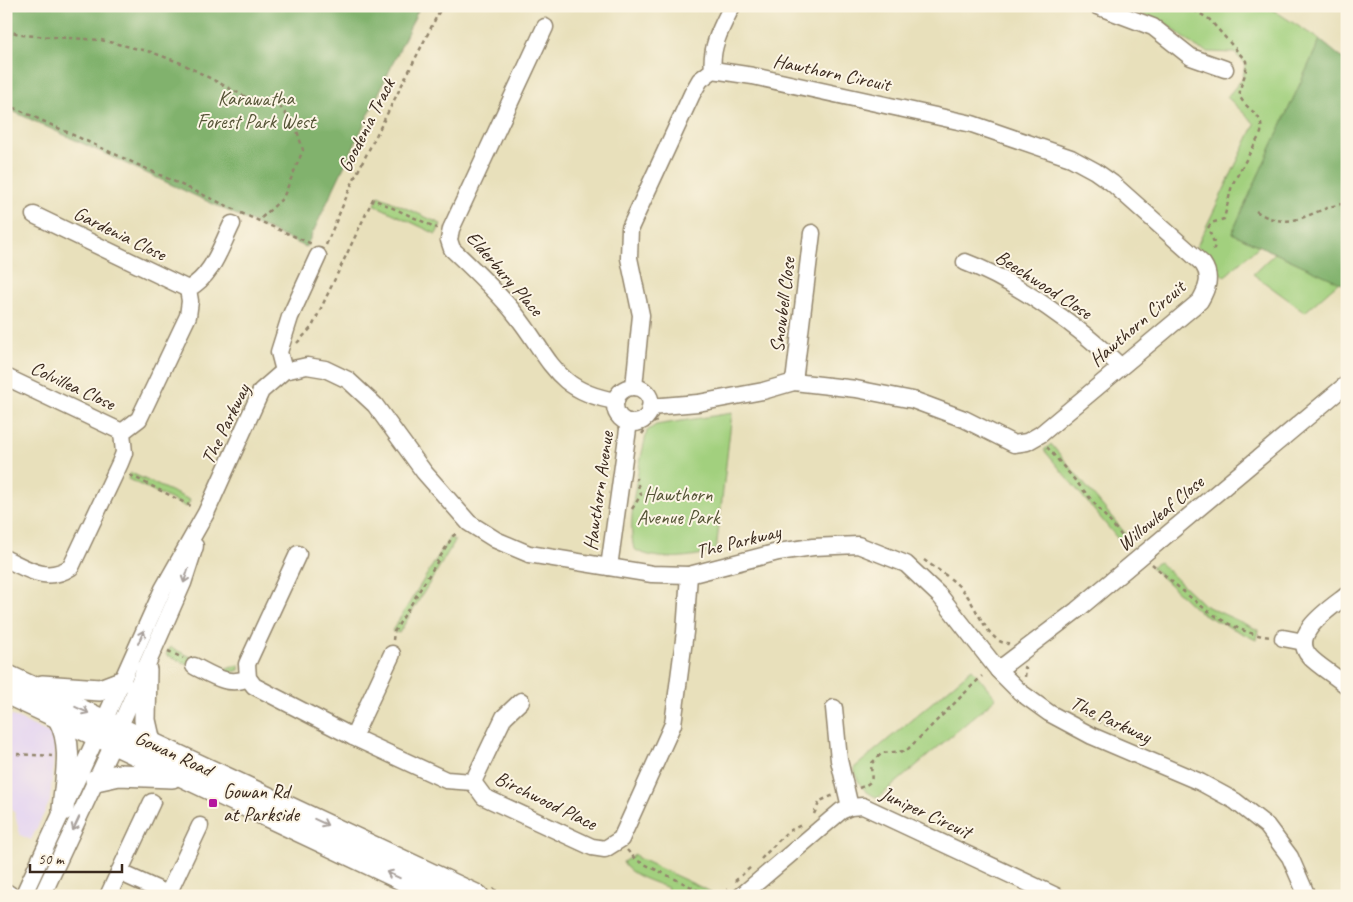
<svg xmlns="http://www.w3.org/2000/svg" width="1353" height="902" viewBox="0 0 1353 902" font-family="Caveat,sans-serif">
	<rect width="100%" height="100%" fill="#fcf5e5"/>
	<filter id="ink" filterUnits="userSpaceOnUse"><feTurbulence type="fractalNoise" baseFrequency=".02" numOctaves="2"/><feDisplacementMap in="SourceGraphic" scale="10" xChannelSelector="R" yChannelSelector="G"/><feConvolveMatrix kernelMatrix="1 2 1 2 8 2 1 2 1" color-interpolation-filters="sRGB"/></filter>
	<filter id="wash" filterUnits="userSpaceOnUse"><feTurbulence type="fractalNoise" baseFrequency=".0096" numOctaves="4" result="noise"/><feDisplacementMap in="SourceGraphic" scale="20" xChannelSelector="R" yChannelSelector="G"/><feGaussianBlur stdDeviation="1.12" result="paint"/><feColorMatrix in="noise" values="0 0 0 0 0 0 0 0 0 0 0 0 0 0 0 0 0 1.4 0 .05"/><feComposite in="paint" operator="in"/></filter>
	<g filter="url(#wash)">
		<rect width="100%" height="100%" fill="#e8e0bb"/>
		<path fill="#e3d3f2" d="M6 713 51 734 55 743 50 801 31 840 20 835 15 814 6 796Z"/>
		<g fill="#a2d07e" stroke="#6e7d4e">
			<path d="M1121 6H1267L1320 40 1232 233 1259 246 1225 276 1221 274 1197 246 1255 124 1227 97 1243 78 1245 64 1235 53 1208 52 1197 48 1164 22Z"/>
			<path d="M379 196 441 224 436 234 375 205Z"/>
			<path d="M1275 253 1339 282 1305 312 1253 274Z"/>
			<path d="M732 413 716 551C692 557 657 563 634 549 626 519 640 462 647 431L656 425Z"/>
			<path d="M1051 444 1130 539 1123 545 1044 450Z"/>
			<path d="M131 473 190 500 187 507 128 479Z"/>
			<path d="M450 537 455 541 399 633 392 631Z"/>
			<path d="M1159 562 1204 605 1258 630 1256 640 1199 612 1151 567Z"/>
			<path d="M170 647 220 671 239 665V670L226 674 191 666 166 655Z"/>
			<path d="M972 669 996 698 878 798C862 791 858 784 854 768Z"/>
			<path d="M635 854 638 858 709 891 714 896H665L668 888C655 882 629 876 623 862Z"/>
		</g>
		<g fill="#81b26d" stroke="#5e6e46">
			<path d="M6 6H420L306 247 6 108Z"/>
			<path d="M1320 40 1347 62V286L1232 233Z"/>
		</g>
	</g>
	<g filter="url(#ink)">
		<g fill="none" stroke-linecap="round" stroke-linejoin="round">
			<defs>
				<g id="minor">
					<path d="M1097 6 1153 27 1191 57 1225 69"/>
					<path d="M545 27 451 229 449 240 452 249C474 270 497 291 516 315 550 357 554 391 616 401"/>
					<path d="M34 215 188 289"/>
					<path d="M965 262C1016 281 1081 328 1120 366"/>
					<path d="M284 371 279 352 290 317 318 256"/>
					<path d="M6 377 122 432"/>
					<path d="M794 382 812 233"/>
					<path d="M634 387 641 315 629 258 630 228 692 94 700 80 713 70C710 47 722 26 732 6"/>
					<circle cx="633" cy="405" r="18"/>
					<path d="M650 407 698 403 763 391 794 382 856 389 913 400 964 419 1014 444 1027 442 1041 434 1200 301C1207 289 1212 277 1203 264L1112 183 1095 171 1071 158 972 124 753 76 713 70"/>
					<path d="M298 554 247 664 248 678 254 686 353 737 446 780 473 782 484 797 592 847 605 849 621 839 673 724 685 632 689 575"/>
					<path d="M6 559C29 570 47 583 71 567L120 463 124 453 122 432 139 419 188 316 190 301 188 289C213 275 220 248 232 224"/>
					<path d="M609 567 629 422"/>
					<path d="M1347 595C1332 607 1288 634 1310 657 1317 665 1337 677 1347 686"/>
					<path d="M1283 638 1304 642"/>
					<path d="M194 666C212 675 228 687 248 678"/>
					<path d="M998 670 1077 610 1347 384"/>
					<path d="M834 708 839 760 850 807"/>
					<path d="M104 721 163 589 206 513 261 391 284 371 307 366 325 369 348 380 375 405 424 472 469 523 496 540 529 554 652 574 689 575 778 552 813 547 858 545 906 564 940 596 998 670 1020 692 1049 713 1092 736 1200 782 1235 801 1267 826 1290 857 1307 896"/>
					<path d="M119 728 183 583 195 546"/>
					<path d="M353 737 392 654"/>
					<path d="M473 782 504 717 521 701"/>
					<path d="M119 872 172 896"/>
					<path d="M6 892 12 896"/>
					<path d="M168 894 200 826"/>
					<path d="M23 896 97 736"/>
					<path d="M42 896 113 744"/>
					<path d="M108 896 152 802"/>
					<path d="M741 896 841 811 850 807 863 806 1056 896"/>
				</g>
				<g id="major">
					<path d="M146 670 145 720 150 742"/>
					<path d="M6 675 478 896"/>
					<path d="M42 686 100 690 121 682"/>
					<path d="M6 693 437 896"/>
					<path d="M59 719C74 746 65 780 63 810"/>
					<path d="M96 780 119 775 172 777"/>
				</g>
			</defs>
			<use href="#minor" stroke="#92856c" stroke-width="19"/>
			<use href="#major" stroke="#92856c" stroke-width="24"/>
			<g stroke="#92856c" stroke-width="2.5" stroke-dasharray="4 4" stroke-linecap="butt">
				<path d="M1187 6 1209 19 1246 61C1248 76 1238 85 1240 97 1249 113 1264 113 1261 133L1232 185 1224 219 1211 223 1208 228 1215 245 1212 254"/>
				<path d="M6 30 22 35 101 40 151 52 181 63 246 97 277 103 296 127 303 150 283 198 258 221"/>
				<path d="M6 104 236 210"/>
				<path d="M1256 211C1293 235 1310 208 1347 203"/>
				<path d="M241 213 312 244"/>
				<path d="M326 245 354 179 442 6"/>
				<path d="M297 343 312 327 373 199 437 228"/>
				<path d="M642 434 649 425 657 421"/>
				<path d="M1047 447 1132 548"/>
				<path d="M130 475 191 506"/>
				<path d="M632 509 641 495 636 478"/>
				<path d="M924 560C938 570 955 580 966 594 976 607 990 645 1008 643L1007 645"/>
				<path d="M1152 564C1186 593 1224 633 1271 637"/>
				<path d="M393 640 394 632 453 536 458 532"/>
				<path d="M168 651 183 658"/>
				<path d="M1023 667 1026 668 1025 677"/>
				<path d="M1083 714 1117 730"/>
				<path d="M17 754 52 756"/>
				<path d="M859 788C878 781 869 779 872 763L882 753 906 751 982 676"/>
				<path d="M814 814 820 801 834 795"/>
				<path d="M627 850 636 860 710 896"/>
				<path d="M761 859 787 832 803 824"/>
				<path d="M735 881 751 867"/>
				<path d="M493 889 507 896"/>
				<path d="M723 896 728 889"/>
			</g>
			<use href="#minor" stroke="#fff" stroke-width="16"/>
			<use href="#major" stroke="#fff" stroke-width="21"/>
		</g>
		<defs><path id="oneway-shaft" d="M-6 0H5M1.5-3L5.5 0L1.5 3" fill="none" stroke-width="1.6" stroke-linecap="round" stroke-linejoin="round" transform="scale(1.25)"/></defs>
		<g stroke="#a79f9a">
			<use href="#oneway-shaft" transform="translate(186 576) rotate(108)"/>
			<use href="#oneway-shaft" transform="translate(141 637) rotate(-66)"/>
			<use href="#oneway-shaft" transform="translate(82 710) rotate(25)"/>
			<use href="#oneway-shaft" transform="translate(321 822) rotate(25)"/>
			<use href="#oneway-shaft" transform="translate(76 824) rotate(115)"/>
			<use href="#oneway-shaft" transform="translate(393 875) rotate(-155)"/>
		</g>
	</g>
	<rect fill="#b5179e" stroke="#fcf5e5" stroke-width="2" x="208" y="798" width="10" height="10" rx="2.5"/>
	<g text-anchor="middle" stroke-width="4" stroke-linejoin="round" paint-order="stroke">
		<g font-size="20" fill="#3b2a1e" stroke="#fcf5e5">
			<text transform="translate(832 72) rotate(12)" y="7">Hawthorn Circuit</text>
			<text transform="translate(366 125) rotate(-63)" y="7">Goodenia Track</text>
			<text transform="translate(120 233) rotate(26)" y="7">Gardenia Close</text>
			<text transform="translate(505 273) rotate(49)" y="7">Elderbury Place</text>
			<text transform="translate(1044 284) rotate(33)" y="7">Beechwood Close</text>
			<text transform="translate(782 305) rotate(-83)" y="7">Snowbell Close</text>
			<text transform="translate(1137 323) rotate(-41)" y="7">Hawthorn Circuit</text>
			<text transform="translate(73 385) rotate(25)" y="7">Colvillea Close</text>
			<text transform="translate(225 424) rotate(-64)" y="7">The Parkway</text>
			<text transform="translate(598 491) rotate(-82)" y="7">Hawthorn Avenue</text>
			<text transform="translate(1160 513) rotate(-40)" y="7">Willowleaf Close</text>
			<text transform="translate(738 541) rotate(-14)" y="7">The Parkway</text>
			<text transform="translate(1111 719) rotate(25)" y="7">The Parkway</text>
			<text transform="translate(174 753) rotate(25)" y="7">Gowan Road</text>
			<text transform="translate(546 800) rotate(26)" y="7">Birchwood Place</text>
			<text transform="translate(926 812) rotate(25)" y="7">Juniper Circuit</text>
		</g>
		<g font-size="20" fill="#555436" stroke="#fcf5e5">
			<text x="256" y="105">Karawatha<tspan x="256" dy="23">Forest Park West</tspan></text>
			<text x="678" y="501">Hawthorn<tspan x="678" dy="23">Avenue Park</tspan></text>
		</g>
		<g font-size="20" fill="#3b2a1e" stroke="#fcf5e5" text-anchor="start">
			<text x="223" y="798">Gowan Rd<tspan x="223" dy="23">at Parkside</tspan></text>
		</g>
	</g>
	<rect width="1353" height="902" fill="none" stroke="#fcf5e5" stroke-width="25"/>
	<path d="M30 864v8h92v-8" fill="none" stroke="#3b2a1e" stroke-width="2.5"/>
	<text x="38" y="864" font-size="15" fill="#3b2a1e" stroke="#fcf5e5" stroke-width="4" paint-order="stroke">50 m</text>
</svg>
